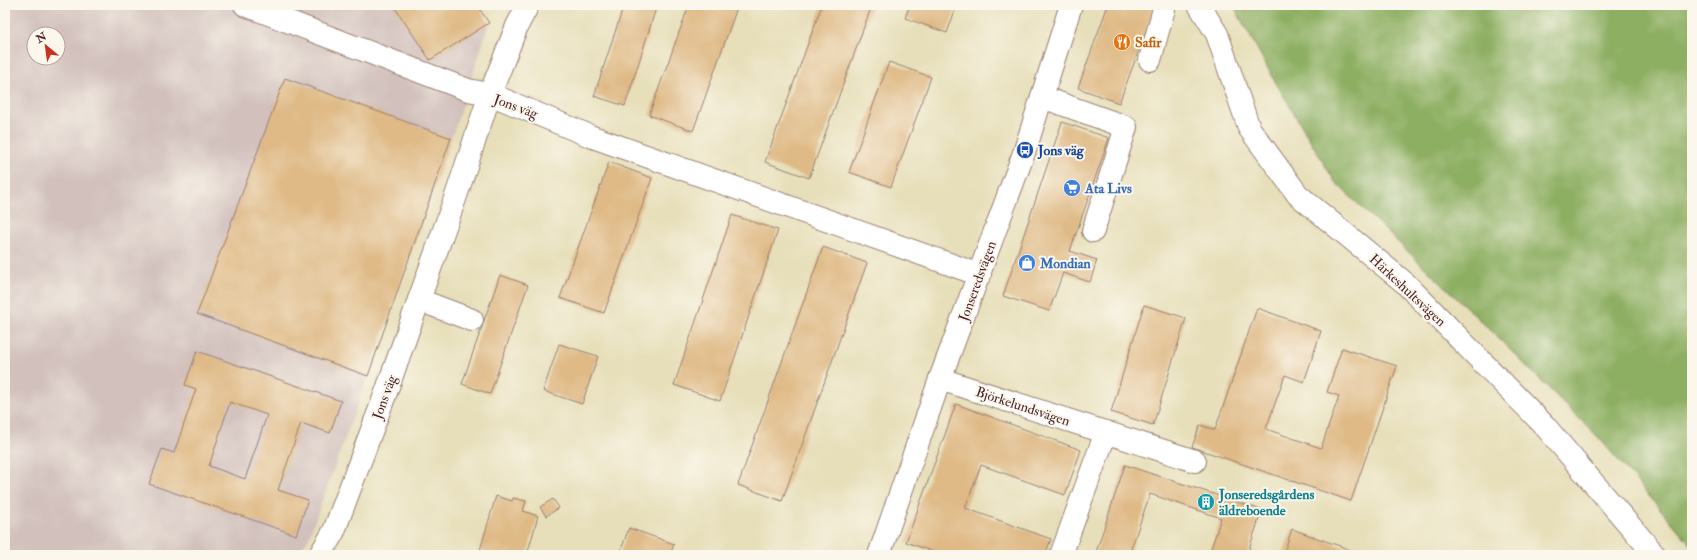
<svg xmlns="http://www.w3.org/2000/svg" width="1697" height="560" viewBox="0 0 1697 560" font-family="'IM FELL Double Pica',serif">
	<rect width="100%" height="100%" fill="#fbf7ec"/>
	<filter id="ink" filterUnits="userSpaceOnUse"><feTurbulence type="fractalNoise" baseFrequency=".025" numOctaves="2"/><feDisplacementMap in="SourceGraphic" scale="8" xChannelSelector="R" yChannelSelector="G"/><feConvolveMatrix kernelMatrix="1 2 1 2 8 2 1 2 1" color-interpolation-filters="sRGB"/></filter>
	<filter id="wash" filterUnits="userSpaceOnUse"><feTurbulence type="fractalNoise" baseFrequency=".012" numOctaves="4" result="noise"/><feDisplacementMap in="SourceGraphic" scale="16" xChannelSelector="R" yChannelSelector="G"/><feGaussianBlur stdDeviation="0.9" result="paint"/><feColorMatrix in="noise" values="0 0 0 0 0 0 0 0 0 0 0 0 0 0 0 0 0 1.4 0 .05"/><feComposite in="paint" operator="in"/></filter>
	<g filter="url(#wash)">
		<rect width="100%" height="100%" fill="#e7dfba"/>
		<path fill="#d1c0bc" fill-rule="evenodd" d="M5 5H477L489 23 468 90 368 376 308 539 297 555H5ZM34 34H58V58H34Z"/>
		<path fill="#8daf62" stroke="#6c6746" d="M1233 5H1692V546L1599 438 1488 328 1335 182 1276 83Z"/>
		<g id="blocks">
			<g fill="#dfba86" fill-rule="evenodd">
				<path d="M393 5H477L489 23 430 60Z"/>
				<path d="M624 5H657L625 106 594 96Z"/>
				<path d="M689 5H738L693 131 649 115Z"/>
				<path d="M822 5H872L809 178 765 162Z"/>
				<path d="M910 5H957L947 33 905 18Z"/>
				<path d="M1108 5H1156L1119 103 1078 88Z"/>
				<path d="M889 62 931 77 891 187 849 172Z"/>
				<path d="M285 78 451 138 368 376 197 314Z"/>
				<path d="M1062 122 1109 138 1070 251 1097 260 1090 282 1063 273 1049 311 1003 296Z"/>
				<path d="M609 162 652 178 604 313 560 298Z"/>
				<path d="M732 215 778 230 720 401 674 385Z"/>
				<path d="M823 247 867 263 782 501 738 485Z"/>
				<path d="M500 275 528 285 490 394 462 384Z"/>
				<path d="M1144 305 1186 318 1153 425 1111 412Z"/>
				<path d="M1257 308 1321 331 1304 382 1285 375 1266 429 1321 448 1339 396 1327 392 1342 348 1397 366 1351 501 1192 447 1200 425 1215 430Z"/>
				<path d="M559 344 598 356 582 404 543 391Z"/>
				<path d="M197 351 341 401 330 433 301 423 278 490 308 500 296 535 149 484 162 449 174 453 196 389 185 385ZM230 402 267 415 245 479 209 466Z"/>
				<path d="M956 404 1081 450 1065 495 981 465 965 508 1051 539 1045 555H942L906 542Z"/>
				<path d="M1125 465 1262 510 1247 555H1209L1221 518 1150 494 1129 555H1095Z"/>
				<path d="M496 496 512 501 513 498 526 501 523 511 538 516 527 555H496L480 550Z"/>
				<path d="M553 499 559 508 546 516 540 507Z"/>
				<path d="M629 528 674 544 670 555H619Z"/>
				<path d="M1292 529 1365 555H1283Z"/>
			</g>
		</g>
	</g>
	<g filter="url(#ink)">
		<use href="#blocks" fill-opacity="0" stroke="#987f72" stroke-width="1"/>
		<g fill="none" stroke-linecap="round" stroke-linejoin="round">
			<defs>
				<g id="minor">
					<path d="M245 5 468 90 490 94 517 26 528 5"/>
					<path d="M1199 5 1217 34 1249 128 1298 195 1405 283 1544 425 1655 555"/>
					<path d="M1150 60 1165 5"/>
					<path d="M1042 97 1126 127 1093 231"/>
					<path d="M419 300 472 320"/>
					<path d="M940 379 1195 461"/>
					<path d="M320 555 334 531 385 395 456 196 490 94 590 136 980 275"/>
					<path d="M879 555 940 379 1025 150 1071 5"/>
					<path d="M1061 555 1106 432"/>
				</g>
			</defs>
			<use href="#minor" stroke="#987f72" stroke-width="24"/>
			<use href="#minor" stroke="#fff" stroke-width="22"/>
		</g>
	</g>
	<defs>
		<symbol id="restaurant-disc" viewBox="-11 -11 22 22"><circle r="9.5" fill="#e8710a" stroke="#fbf7ec"/><path d="M-5-6h1v4h1v-4h1v4h1v-4h1v5L-1.5 .5V6h-2V.5L-5-1ZM5-6V6H3V1.5H1.5Q1.5-4 5-6Z" fill="#fff"/></symbol>
		<symbol id="bus-disc" viewBox="-11 -11 22 22"><circle r="9.5" fill="#1a4fb4" stroke="#fbf7ec"/><path d="M-5-6H5V4H4V6H2V4H-2V6H-4V4H-5ZM-3.5-4V0h7V-4ZM-3.5 1.2v1.5H-2V1.2ZM2 1.2v1.5H3.5V1.2Z" fill="#fff"/></symbol>
		<symbol id="supermarket-disc" viewBox="-11 -11 22 22"><circle r="9.5" fill="#3f7fe0" stroke="#fbf7ec"/><path d="M-6-5.5h2.5l.6 2H6L4.5 2H-2.5L-4.4-4H-6ZM-1.5 3.2a1.3 1.3 0 1 0 .1 0ZM3 3.2a1.3 1.3 0 1 0 .1 0Z" fill="#fff"/></symbol>
		<symbol id="shop-disc" viewBox="-11 -11 22 22"><circle r="9.5" fill="#3f7fe0" stroke="#fbf7ec"/><path d="M-5-2.5h2.3a2.7 3.5 0 0 1 5.4 0H5L5.5 6h-11ZM-1.5-2.5h3a1.5 2.3 0 0 0-3 0Z" fill="#fff"/></symbol>
		<symbol id="building-disc" viewBox="-11 -11 22 22"><circle r="9.5" fill="#0f9aa8" stroke="#fbf7ec"/><path d="M-4-6H4V6H1V3H-1V6H-4ZM-2.5-4.3h1.7v1.8h-1.7ZM.8-4.3h1.7v1.8H.8ZM-2.5-1h1.7V.8h-1.7ZM.8-1h1.7V.8H.8Z" fill="#fff"/></symbol>
	</defs>
	<g fill-rule="evenodd">
		<use href="#restaurant-disc" x="1112" y="32" width="20" height="20"/>
		<use href="#bus-disc" x="1015" y="140" width="20" height="20"/>
		<use href="#supermarket-disc" x="1062" y="178" width="20" height="20"/>
		<use href="#shop-disc" x="1017" y="253" width="20" height="20"/>
		<use href="#building-disc" x="1196" y="492" width="20" height="20"/>
	</g>
	<g text-anchor="middle" stroke-width="4" stroke-linejoin="round" paint-order="stroke">
		<g font-size="14" font-weight="bold" fill="#c56008" stroke="#fbf7ec" text-anchor="start">
			<text x="1135" y="47">Safir</text>
		</g>
		<g font-size="14" fill="#4a1f2b" stroke="#fbf7ec">
			<text transform="translate(516 106) rotate(20)" y="5">Jons väg</text>
			<text transform="translate(977 281) rotate(-70)" y="5">Jonseredsvägen</text>
			<text transform="translate(1408 290) rotate(43)" y="5">Härkeshultsvägen</text>
			<text transform="translate(384 397) rotate(-70)" y="5">Jons väg</text>
			<text transform="translate(1023 406) rotate(18)" y="5">Björkelundsvägen</text>
		</g>
		<g font-size="14" font-weight="bold" fill="#164399" stroke="#fbf7ec" text-anchor="start">
			<text x="1038" y="155">Jons väg</text>
		</g>
		<g font-size="14" font-weight="bold" fill="#366cbe" stroke="#fbf7ec" text-anchor="start">
			<text x="1085" y="193">Ata Livs</text>
			<text x="1040" y="268">Mondian</text>
		</g>
		<g font-size="14" font-weight="bold" fill="#0d838f" stroke="#fbf7ec" text-anchor="start">
			<text x="1219" y="499">Jonseredsgårdens<tspan x="1219" dy="16">äldreboende</tspan></text>
		</g>
	</g>
	<rect width="1697" height="560" fill="none" stroke="#fbf7ec" stroke-width="20"/>
	<g transform="translate(46 46) rotate(331)"><circle r="19" fill="#fbf7ec" stroke="#b4a19f"/>
	<path d="M0-3L7 15L0 10L-7 15Z" fill="#c8321e"/>
	<text y="-6" font-size="11" font-weight="bold" text-anchor="middle" fill="#4a1f2b">N</text>
	</g>
</svg>
